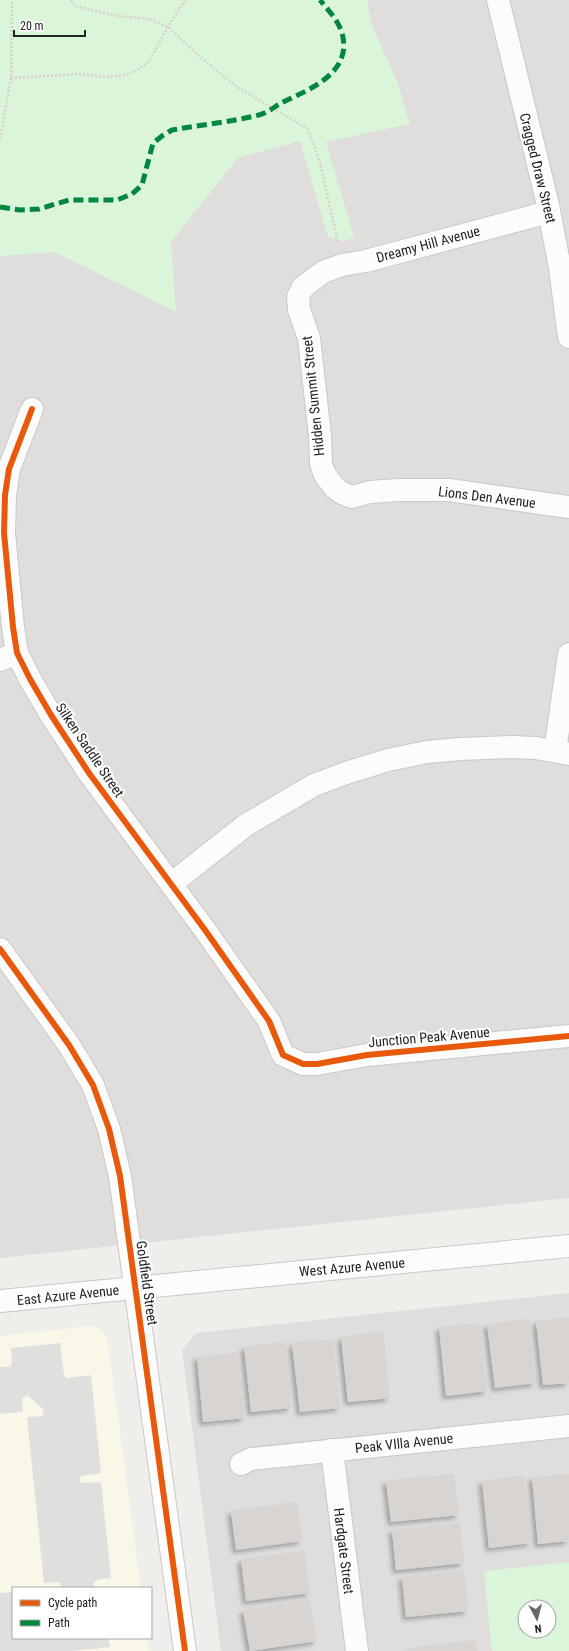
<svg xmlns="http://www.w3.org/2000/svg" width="569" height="1651" viewBox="0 0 569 1651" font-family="'Roboto Condensed',sans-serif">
	<defs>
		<filter id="shadow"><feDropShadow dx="-3.5" dy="3.5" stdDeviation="2" flood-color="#0004"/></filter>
	</defs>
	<rect width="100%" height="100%" fill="#f0eeeb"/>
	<g fill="#dfdedc" fill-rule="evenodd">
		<path d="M0 0H569V1198L0 1258Z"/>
		<path d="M569 1293V1651H221L182 1350 196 1333ZM525 1607H549V1631H525Z"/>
	</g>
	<path fill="#f8f7e8" d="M92 1326 100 1330 105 1335 108 1344 141 1588H13V1638H147L149 1651H0V1336Z"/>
	<g fill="#daf5da" fill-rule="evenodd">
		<path d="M0 0H367L372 26 397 81 410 124 326 142 354 237 344 241 328 237 300 141 238 158 171 242 176 312 54 252 0 256Z"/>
		<path d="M569 1562V1651H492L484 1571ZM525 1607H549V1631H525Z"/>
	</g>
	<g fill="#e0dfde">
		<path d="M60 1343 64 1376 67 1378 91 1375 101 1473 81 1476 80 1478V1482L82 1483 101 1482 111 1578 100 1579 94 1582V1588H61L60 1582 44 1583 27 1417 42 1416 44 1410 27 1395 22 1399 23 1412 0 1414V1366L1 1367H10L12 1362 11 1348Z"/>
		<path d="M13 1592V1638H108L110 1647 72 1651H0V1593Z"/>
	</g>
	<g fill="#d7d4d2" filter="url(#shadow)">
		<path d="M569 1318V1383L543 1385 536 1321Z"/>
		<path d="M529 1319 535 1383 495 1388 487 1324Z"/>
		<path d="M480 1324 487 1391 446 1396 439 1327Z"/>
		<path d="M383 1332 390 1398 348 1402 341 1337Z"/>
		<path d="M333 1339 340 1408 300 1412 292 1343Z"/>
		<path d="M285 1342 291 1408 251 1412 244 1347Z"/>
		<path d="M238 1353 245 1418 203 1422 197 1357Z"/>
		<path d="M454 1474 459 1515 391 1522 386 1481Z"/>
		<path d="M569 1474V1541L538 1544 532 1477Z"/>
		<path d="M524 1476 531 1543 489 1548 482 1481Z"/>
		<path d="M297 1502 302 1541 236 1550 231 1511Z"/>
		<path d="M460 1523 464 1563 396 1570 392 1530Z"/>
		<path d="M304 1551 310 1593 246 1601 241 1559Z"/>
		<path d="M464 1571 468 1611 406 1617 402 1577Z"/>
		<path d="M310 1600 317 1641 250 1651 243 1610Z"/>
		<path d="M475 1640 477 1651H408L407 1649Z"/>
	</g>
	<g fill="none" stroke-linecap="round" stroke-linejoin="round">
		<defs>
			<g id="minor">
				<path d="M498 0 548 205 560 268 569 337"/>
				<path d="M549 212 366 261 342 265 323 272 303 287 298 297 299 310 309 338 320 436 321 464 325 475 335 488 342 493 352 497 370 492 399 490H449L569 507"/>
				<path d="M32 409 9 469 5 495 4 533 13 627 17 653 30 679 51 715 89 773 205 930 269 1021 283 1055 303 1064H317L367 1055 569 1036"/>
				<path d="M0 660 17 653"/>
				<path d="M555 751 569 654"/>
				<path d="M171 884 246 825 314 785 346 773 388 760 427 752 460 749 513 747 536 748 569 754"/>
				<path d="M332 1450 357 1651"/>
				<path d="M241 1464 251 1459 569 1426"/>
			</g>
			<g id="tertiary">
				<path d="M0 949 69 1045 93 1085 109 1129 120 1176 185 1651"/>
				<path d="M0 1301 569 1246"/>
			</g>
		</defs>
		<use href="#minor" stroke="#c9c8c7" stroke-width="24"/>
		<use href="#tertiary" stroke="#c9c8c7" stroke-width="24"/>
		<g stroke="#dccecd" stroke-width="2.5" stroke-dasharray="2 2" stroke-linecap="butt">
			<path d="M71 0 75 6 118 16 150 19 168 27 199 56 237 87 308 129 320 163 338 243"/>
			<path d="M11 78 80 74 106 77 126 75 140 69 149 61 168 27 185 0"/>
			<path d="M0 139 11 78 12 0"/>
		</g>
		<use href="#minor" stroke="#fdfcfc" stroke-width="22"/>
		<use href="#tertiary" stroke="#fdfcfc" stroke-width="22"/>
		<path stroke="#00873e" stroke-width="5" stroke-dasharray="10 5" stroke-linecap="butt" d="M0 207 20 210 39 209 69 200H117L132 194 142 185 153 143 162 136 172 130C200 125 231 122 259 115 268 113 275 106 283 102 311 89 353 72 342 33 338 20 328 10 320 0"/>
		<defs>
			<g id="cycleway">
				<path d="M32 409 9 469 5 495 4 533 13 627 17 653 30 679 51 715 89 773 205 930 269 1021 283 1055 303 1064H317L367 1055 569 1036"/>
				<path d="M0 949 69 1045 93 1085 109 1129 120 1176 185 1651"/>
			</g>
		</defs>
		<use href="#cycleway" stroke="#fff" stroke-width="8"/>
		<use href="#cycleway" stroke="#e8590c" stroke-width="6"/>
	</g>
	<g text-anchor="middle" stroke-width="4" stroke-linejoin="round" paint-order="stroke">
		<g font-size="14" fill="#222" stroke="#fff">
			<text transform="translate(538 168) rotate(76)" y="5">Cragged Draw Street</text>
			<text transform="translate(428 244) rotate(-15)" y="5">Dreamy Hill Avenue</text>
			<text transform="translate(313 396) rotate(-96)" y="5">Hidden Summit Street</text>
			<text transform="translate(487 497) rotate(7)" y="5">Lions Den Avenue</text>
			<text transform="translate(90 750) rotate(56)" y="5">Silken Saddle Street</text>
			<text transform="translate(429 1037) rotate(-5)" y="5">Junction Peak Avenue</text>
			<text transform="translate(352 1267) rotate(-5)" y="5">West Azure Avenue</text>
			<text transform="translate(147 1283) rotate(82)" y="5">Goldfield Street</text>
			<text transform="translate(68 1295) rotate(-6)" y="5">East Azure Avenue</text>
			<text transform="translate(404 1443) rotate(-6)" y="5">Peak VIlla Avenue</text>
			<text transform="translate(344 1551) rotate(83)" y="5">Hardgate Street</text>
		</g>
	</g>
	<rect x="12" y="1587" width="140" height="52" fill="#ffffff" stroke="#a7a7a7"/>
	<rect x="20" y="1600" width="20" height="6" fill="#e8590c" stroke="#a7a7a7"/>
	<text x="48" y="1607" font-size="12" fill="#222222">Cycle path</text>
	<rect x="20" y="1620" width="20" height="6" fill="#00873e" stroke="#a7a7a7"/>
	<text x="48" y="1627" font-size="12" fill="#222222">Path</text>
	<g transform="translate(537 1619) rotate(173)"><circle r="19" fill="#ffffff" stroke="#a7a7a7"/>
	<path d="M0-3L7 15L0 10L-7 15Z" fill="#6a6968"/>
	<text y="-6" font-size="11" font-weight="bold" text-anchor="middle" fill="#222222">N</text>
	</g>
	<path d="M14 30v6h71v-6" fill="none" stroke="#222222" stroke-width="2"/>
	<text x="20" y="30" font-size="12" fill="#222222" stroke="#ffffff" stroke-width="3" paint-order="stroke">20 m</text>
</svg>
